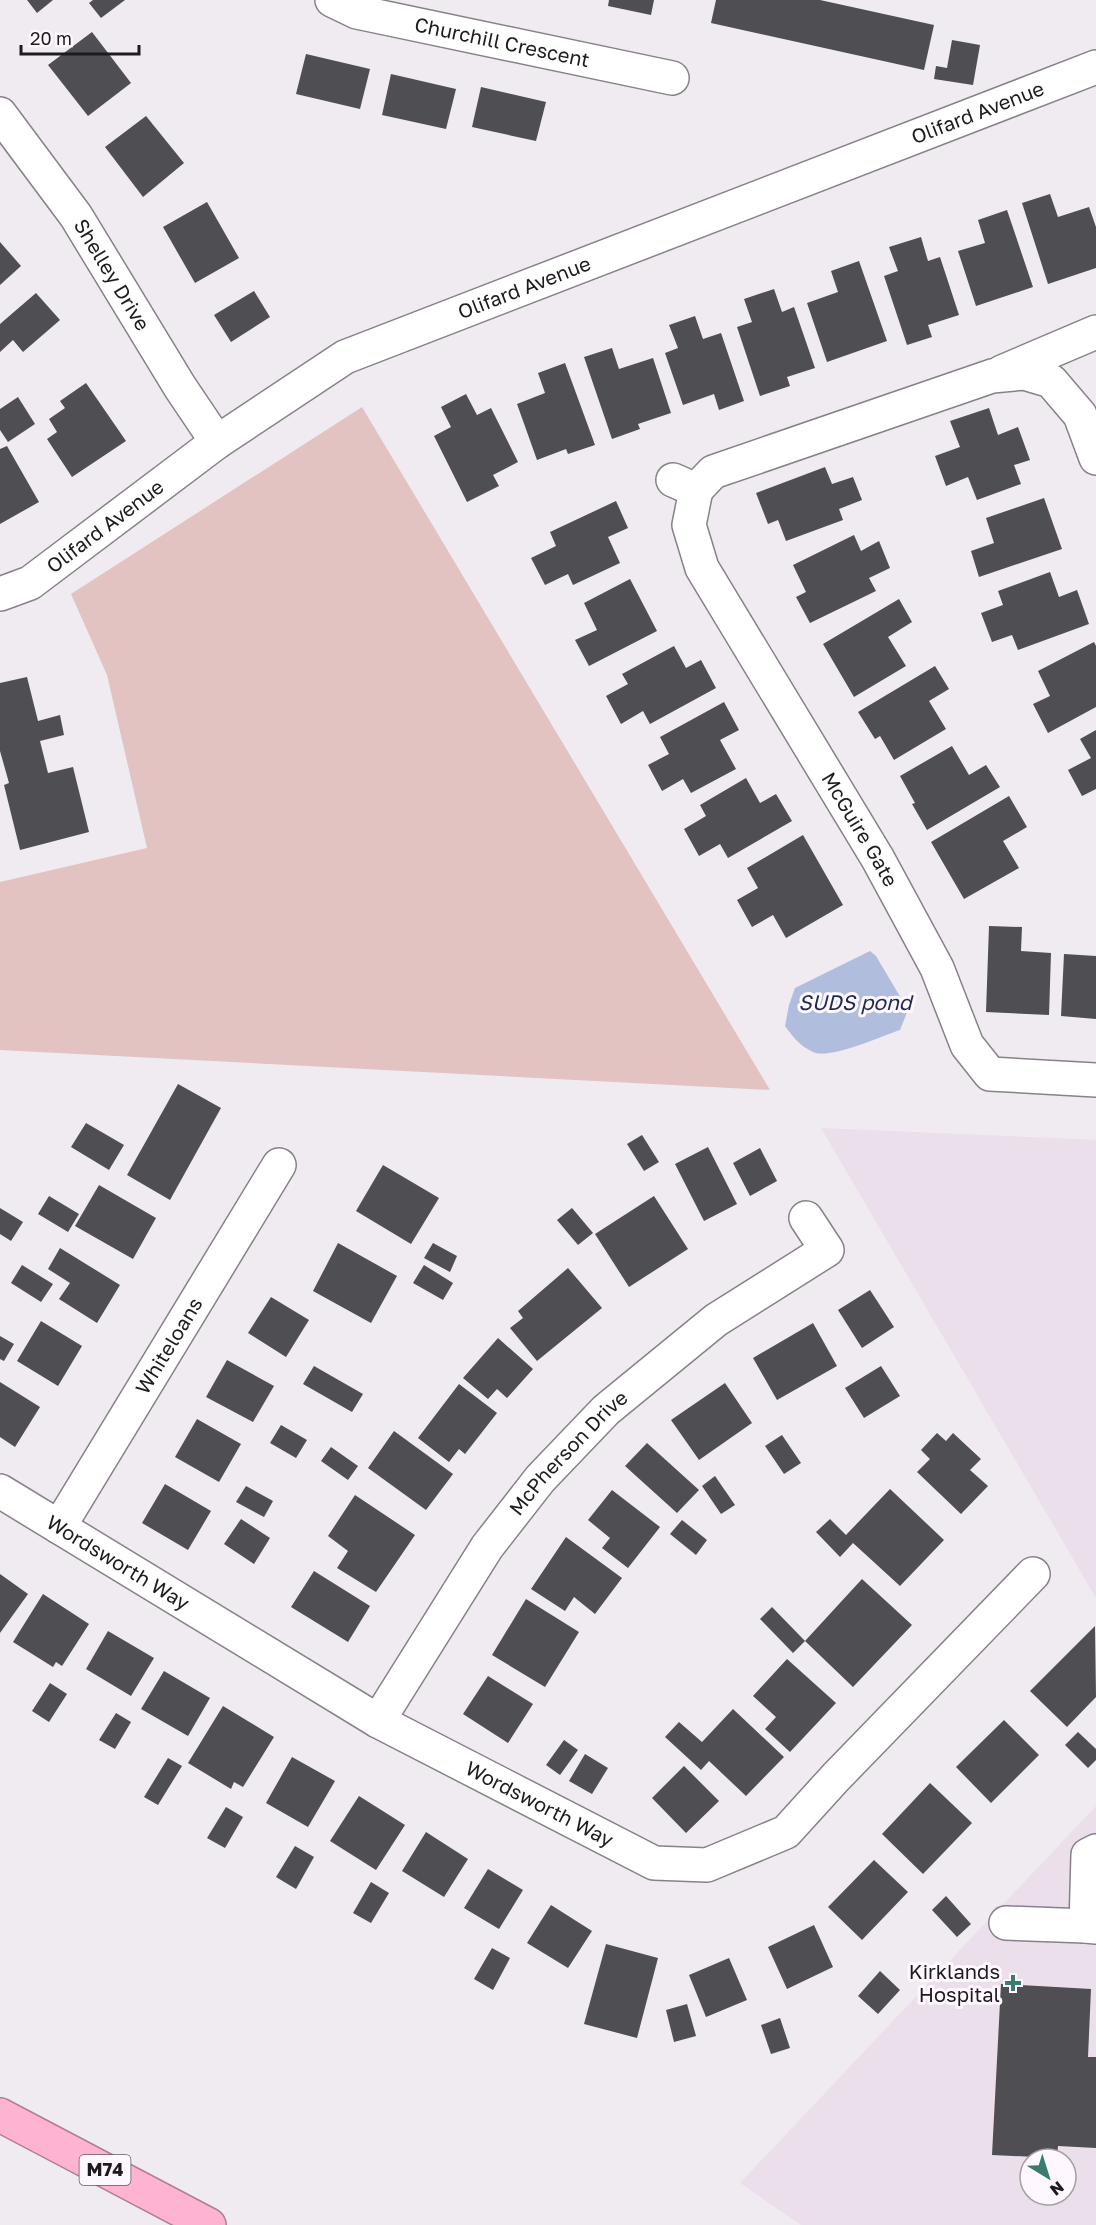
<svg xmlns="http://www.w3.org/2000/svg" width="1096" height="2225" viewBox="0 0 1096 2225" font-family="'Golos Text',sans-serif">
	<rect width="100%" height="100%" fill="#f0ebf0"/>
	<g fill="#eadfea" fill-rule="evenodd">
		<path d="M821 1128 1096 1140V1598Z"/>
		<path d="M1096 1806V2225H801L740 2183ZM1030 2159H1066V2195H1030Z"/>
	</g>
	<path fill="#e2c3c1" d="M362 407 770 1090 0 1050V882L147 848 107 675 71 594Z"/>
	<path fill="#b0bddc" d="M870 951 876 956 908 1010 900 1030C882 1036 829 1060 813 1052 800 1046 793 1037 785 1026L789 1005 795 988Z"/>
	<g fill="#4f4e53">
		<path d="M27 0H53L37 13Z"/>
		<path d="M93 0H125L101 18 89 3Z"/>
		<path d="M609 0H654L651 15 608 6Z"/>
		<path d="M716 0H820L934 25 924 70 711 23Z"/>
		<path d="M92 32 131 83 88 116 48 65Z"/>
		<path d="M952 40 980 45 973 85 934 79 936 66 947 68Z"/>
		<path d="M306 54 370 69 360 109 296 94Z"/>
		<path d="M391 74 456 89 446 129 382 115Z"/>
		<path d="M481 87 546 102 536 141 472 127Z"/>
		<path d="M146 116 184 163 143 197 105 147Z"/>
		<path d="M1050 194 1058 217 1089 207 1096 227V268L1048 284 1022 203Z"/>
		<path d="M207 202 239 258 195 283 163 227Z"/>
		<path d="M1007 210 1033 287 976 306 958 251 985 243 978 220Z"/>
		<path d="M921 237 928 261 940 257 959 315 928 325 932 337 907 345 884 276 898 271 889 247Z"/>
		<path d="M0 242 21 266 0 285Z"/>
		<path d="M859 261 887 341 827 362 807 303 838 292 831 271Z"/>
		<path d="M774 289 782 312 794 307 815 368 787 377 790 386 760 396 737 327 752 322 744 299Z"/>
		<path d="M254 291 270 317 231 342 214 315Z"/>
		<path d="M36 293 60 320 23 352 13 340 0 352V324Z"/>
		<path d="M695 316 703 339 721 333 744 401 719 410 714 394 683 405 665 353 678 348 669 325Z"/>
		<path d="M612 348 619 369 653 358 671 413 638 424 640 429 612 439 584 357Z"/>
		<path d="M565 363 595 445 568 454 566 449 537 460 517 404 545 393 538 373Z"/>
		<path d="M86 383 126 441 72 477 47 439 57 432 49 419 65 408 60 401Z"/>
		<path d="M466 394 477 415 491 408 518 462 493 475 499 486 467 502 434 436 451 427 441 407Z"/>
		<path d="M18 397 35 424 8 442 0 430V409Z"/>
		<path d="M989 408 998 435 1018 427 1030 460 1014 465 1021 484 977 500 968 477 946 486 935 456 960 447 950 421Z"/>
		<path d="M7 446 39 502 0 524V449Z"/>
		<path d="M825 467 832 484 853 477 862 500 839 509 843 520 786 541 778 520 768 524 756 493Z"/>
		<path d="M1044 498 1062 549 979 577 971 551 994 543 986 518Z"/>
		<path d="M616 501 628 528 608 537 620 563 573 585 568 574 545 585 531 558 556 546 550 532Z"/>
		<path d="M854 535 861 551 879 541 890 568 869 578 876 591 810 623 796 597 806 592 793 565Z"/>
		<path d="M1050 572 1059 597 1077 590 1089 624 1018 650 1012 635 992 642 981 613 1003 605 998 591Z"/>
		<path d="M630 579 657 631 589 666 575 640 597 630 584 603Z"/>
		<path d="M899 599 912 622 888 637 906 666 854 697 823 644Z"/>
		<path d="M1094 642 1096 646V707L1048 733 1033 704 1050 696 1038 671Z"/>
		<path d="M674 646 686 668 701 660 716 688 650 724 643 711 621 724 606 696 628 684 622 674Z"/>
		<path d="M935 666 949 689 929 701 946 729 894 760 880 736 875 739 858 712Z"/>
		<path d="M27 677 38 721 60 715 64 735 40 741 48 773 73 767 89 832 20 850 4 785 9 783 0 751V683Z"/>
		<path d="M724 702 739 730 720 740 736 769 691 793 683 779 662 791 648 765 669 754 660 737Z"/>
		<path d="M1096 730V789L1082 796 1068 770 1091 758 1080 739Z"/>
		<path d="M952 746 969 775 986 765 1000 787 927 830 912 804 915 803 900 776Z"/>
		<path d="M746 778 760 803 776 794 792 821 728 858 720 844 699 856 684 829 706 816 700 805Z"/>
		<path d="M1009 796 1027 827 1003 841 1019 868 964 899 931 842Z"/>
		<path d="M803 835 843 905 786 938 773 915 752 927 737 900 758 888 747 868Z"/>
		<path d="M989 926 1022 927 1021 951 1051 953 1049 1015 986 1012Z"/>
		<path d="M1064 954 1096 956V1019L1061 1016Z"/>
		<path d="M178 1084 221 1108 170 1200 127 1175Z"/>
		<path d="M86 1123 124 1145 109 1170 71 1147Z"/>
		<path d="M642 1135 659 1162 644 1171 627 1144Z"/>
		<path d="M708 1147 737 1204 704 1221 675 1164Z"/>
		<path d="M760 1148 777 1181 750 1196 733 1163Z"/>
		<path d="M383 1165 439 1198 411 1244 356 1211Z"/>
		<path d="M99 1185 156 1218 133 1259 75 1226Z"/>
		<path d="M49 1196 79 1214 68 1232 38 1214Z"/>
		<path d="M654 1196 688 1249 629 1287 595 1234Z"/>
		<path d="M0 1208 23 1222 11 1241 0 1234Z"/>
		<path d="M572 1208 593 1233 578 1245 557 1220Z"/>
		<path d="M338 1243 397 1276 371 1323 313 1291Z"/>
		<path d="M433 1243 457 1256 450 1272 424 1258Z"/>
		<path d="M60 1248 120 1285 97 1323 59 1299 70 1283 48 1269Z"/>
		<path d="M22 1265 53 1284 41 1302 11 1283Z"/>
		<path d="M424 1265 453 1283 443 1300 413 1283Z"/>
		<path d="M568 1268 602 1308 537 1361 510 1328 523 1318 518 1311Z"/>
		<path d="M870 1290 894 1327 862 1348 838 1310Z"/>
		<path d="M271 1297 309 1320 286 1357 248 1333Z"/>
		<path d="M41 1321 82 1346 58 1386 17 1361Z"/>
		<path d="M813 1323 837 1366 777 1400 753 1358Z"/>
		<path d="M0 1336 14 1344 4 1361 0 1359Z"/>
		<path d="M498 1338 533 1369 507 1398 497 1389 488 1399 463 1378Z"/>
		<path d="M227 1360 274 1386 253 1422 206 1397Z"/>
		<path d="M314 1366 363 1394 352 1412 303 1384Z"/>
		<path d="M881 1366 900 1396 864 1418 845 1388Z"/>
		<path d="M0 1382 40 1407 15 1447 0 1437Z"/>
		<path d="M725 1383 752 1423 699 1460 671 1420Z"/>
		<path d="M459 1384 497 1413 465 1454 459 1449 449 1462 418 1438Z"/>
		<path d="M197 1419 241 1444 219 1482 175 1457Z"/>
		<path d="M281 1425 307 1440 296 1458 270 1443Z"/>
		<path d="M394 1431 453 1474 426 1510 368 1468Z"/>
		<path d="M937 1433 946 1441 953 1433 981 1459 970 1470 988 1486 961 1514 917 1472 930 1459 921 1450Z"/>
		<path d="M782 1435 801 1463 784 1474 765 1446Z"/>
		<path d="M647 1443 699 1490 677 1513 625 1466Z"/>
		<path d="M331 1447 358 1466 348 1480 321 1461Z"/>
		<path d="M715 1476 735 1505 721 1514 702 1486Z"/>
		<path d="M165 1484 211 1511 188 1550 142 1523Z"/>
		<path d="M246 1486 273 1501 264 1517 236 1502Z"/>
		<path d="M890 1489 944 1540 900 1586 853 1543 840 1557 816 1532 830 1519 846 1535Z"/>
		<path d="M612 1490 660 1527 628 1568 602 1548 610 1538 588 1520Z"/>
		<path d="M355 1495 415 1535 376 1592 337 1568 348 1551 328 1536Z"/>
		<path d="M241 1519 270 1538 254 1564 224 1544Z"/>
		<path d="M682 1520 707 1540 696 1555 670 1534Z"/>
		<path d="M566 1537 622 1578 595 1614 574 1597 565 1611 531 1589Z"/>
		<path d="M314 1571 370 1606 348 1642 291 1607Z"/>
		<path d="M0 1574 28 1594 0 1633Z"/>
		<path d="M862 1579 912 1625 853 1687 805 1641 793 1653 760 1619 772 1607 805 1641Z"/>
		<path d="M43 1594 89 1624 62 1666 56 1662 53 1667 13 1642Z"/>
		<path d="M526 1599 579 1632 545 1687 492 1655Z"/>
		<path d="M1095 1626 1096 1697 1067 1727 1030 1691Z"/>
		<path d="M108 1631 154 1658 131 1696 86 1669Z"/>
		<path d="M787 1659 836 1703 790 1752 765 1729 776 1717 753 1696Z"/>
		<path d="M164 1671 210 1698 188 1736 141 1709Z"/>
		<path d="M488 1676 533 1704 508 1743 463 1714Z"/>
		<path d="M50 1683 67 1694 49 1722 32 1711Z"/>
		<path d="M223 1706 274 1737 243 1787 234 1782 231 1789 188 1763Z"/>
		<path d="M733 1709 784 1757 746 1796 709 1761 701 1770 665 1737 679 1722 702 1742Z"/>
		<path d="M116 1713 131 1722 115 1749 99 1740Z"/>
		<path d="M1004 1720 1039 1755 991 1803 956 1767Z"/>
		<path d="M1078 1732 1096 1749V1760L1088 1768 1065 1745Z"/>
		<path d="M564 1740 578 1750 560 1775 546 1765Z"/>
		<path d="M585 1754 608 1768 592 1794 569 1781Z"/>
		<path d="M292 1757 335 1781 308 1827 266 1803Z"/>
		<path d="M168 1758 182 1766 158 1805 144 1797Z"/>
		<path d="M684 1766 719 1801 686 1833 652 1798Z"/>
		<path d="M930 1783 972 1823 923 1874 882 1834Z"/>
		<path d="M359 1796 405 1825 376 1870 330 1841Z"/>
		<path d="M226 1807 243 1817 225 1848 207 1838Z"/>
		<path d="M426 1832 468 1859 444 1897 402 1871Z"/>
		<path d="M295 1846 314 1857 296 1889 276 1877Z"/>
		<path d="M874 1860 908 1892 862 1940 828 1907Z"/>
		<path d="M488 1869 523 1890 499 1929 464 1908Z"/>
		<path d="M371 1882 389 1893 371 1923 353 1913Z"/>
		<path d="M946 1896 971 1924 957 1937 932 1910Z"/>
		<path d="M551 1905 592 1931 568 1968 527 1943Z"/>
		<path d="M814 1925 833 1967 787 1989 768 1947Z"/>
		<path d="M606 1944 658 1958 637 2038 584 2024Z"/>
		<path d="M492 1948 510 1958 493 1990 474 1979Z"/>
		<path d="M729 1958 747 2000 706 2017 689 1975Z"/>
		<path d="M880 1971 900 1990 878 2014 858 1996Z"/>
		<path d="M1001 1984 1091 1989 1088 2057H1096V2148L1058 2146 1057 2158 992 2155Z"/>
		<path d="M687 2004 696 2036 674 2042 666 2010Z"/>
		<path d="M780 2018 790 2048 771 2054 761 2025Z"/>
	</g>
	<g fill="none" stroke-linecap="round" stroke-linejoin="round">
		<defs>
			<g id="minor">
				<path id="s1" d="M332 0 357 12 672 78"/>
				<path id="s2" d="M0 114 76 216 180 387 217 442"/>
				<path d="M1002 372 1096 332"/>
				<path d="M673 480 696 490 713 472 992 376 1024 373 1051 381 1080 415 1096 458"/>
				<path id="s3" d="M696 490 689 525 702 568 878 859 937 968 967 1045 990 1074 1096 1080"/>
				<path id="s4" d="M0 594 30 583 217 442 345 357 1096 67"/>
				<path id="s5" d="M0 1491 378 1721 654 1863 707 1865 786 1832 836 1777 1033 1574"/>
				<path id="s6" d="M59 1527 279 1165"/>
				<path id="s7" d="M378 1721 487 1547 540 1479 606 1410 716 1320 827 1250 806 1218"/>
				<path d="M1096 1851 1088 1855 1086 1926 1096 1927"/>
				<path d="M1006 1923 1086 1926"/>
			</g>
			<path id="highway" d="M0 2115 209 2225"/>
		</defs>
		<use href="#minor" stroke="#868287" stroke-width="36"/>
		<use href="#highway" stroke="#af7e92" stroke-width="36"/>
		<use href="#minor" stroke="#fff" stroke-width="33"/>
		<use href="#highway" stroke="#fdb3d1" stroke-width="33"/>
	</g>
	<path fill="#387b6f" stroke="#fef8fe" stroke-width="2" d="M1010 1974h6v6h6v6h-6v6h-6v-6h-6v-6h6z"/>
	<g text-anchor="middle" stroke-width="6" stroke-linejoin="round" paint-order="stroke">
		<rect fill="#fef8fe" stroke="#605d60" stroke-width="1.5" x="79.5" y="2155" width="51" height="30" rx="4.5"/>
		<g font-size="18" font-weight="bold" fill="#1d1b1d">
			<text x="105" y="2176">M74</text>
		</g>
		<g font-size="20" fill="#1d1b1d" stroke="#fef8fe">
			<text dy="7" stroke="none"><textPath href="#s1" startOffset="176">Churchill Crescent</textPath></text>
			<text dy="7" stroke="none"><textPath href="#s4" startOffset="1098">Olifard Avenue</textPath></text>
			<text dy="7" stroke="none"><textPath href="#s2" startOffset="196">Shelley Drive</textPath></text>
			<text dy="7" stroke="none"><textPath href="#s4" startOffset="612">Olifard Avenue</textPath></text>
			<text dy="7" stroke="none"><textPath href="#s4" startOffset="126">Olifard Avenue</textPath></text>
			<text dy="7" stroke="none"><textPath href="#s3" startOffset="386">McGuire Gate</textPath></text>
			<text dy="7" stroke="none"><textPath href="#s6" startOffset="212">Whiteloans</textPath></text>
			<text dy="7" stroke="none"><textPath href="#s7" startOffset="330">McPherson Drive</textPath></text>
			<text dy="7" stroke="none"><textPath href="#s5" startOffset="138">Wordsworth Way</textPath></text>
			<text dy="7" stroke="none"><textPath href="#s5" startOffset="624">Wordsworth Way</textPath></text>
		</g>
		<g font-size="20" fill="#1d1b1d" stroke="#fef8fe" text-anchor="end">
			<text x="1000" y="1979">Kirklands<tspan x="1000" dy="23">Hospital</tspan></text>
		</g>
		<g font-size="21" font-style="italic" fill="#1b2a53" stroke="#fef8fe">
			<text x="855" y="1010">SUDS pond</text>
		</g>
	</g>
	<g transform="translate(1048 2177) rotate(142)"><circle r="28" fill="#fef8fe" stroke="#a4a0a4" stroke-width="1.5"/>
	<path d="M0-4.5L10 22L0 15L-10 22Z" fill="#387b6f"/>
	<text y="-9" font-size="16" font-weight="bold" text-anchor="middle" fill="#1d1b1d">N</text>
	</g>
	<path d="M21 45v9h118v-9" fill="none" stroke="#1d1b1d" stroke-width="3"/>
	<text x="30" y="45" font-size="18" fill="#1d1b1d" stroke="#fef8fe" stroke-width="4.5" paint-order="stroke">20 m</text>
</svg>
